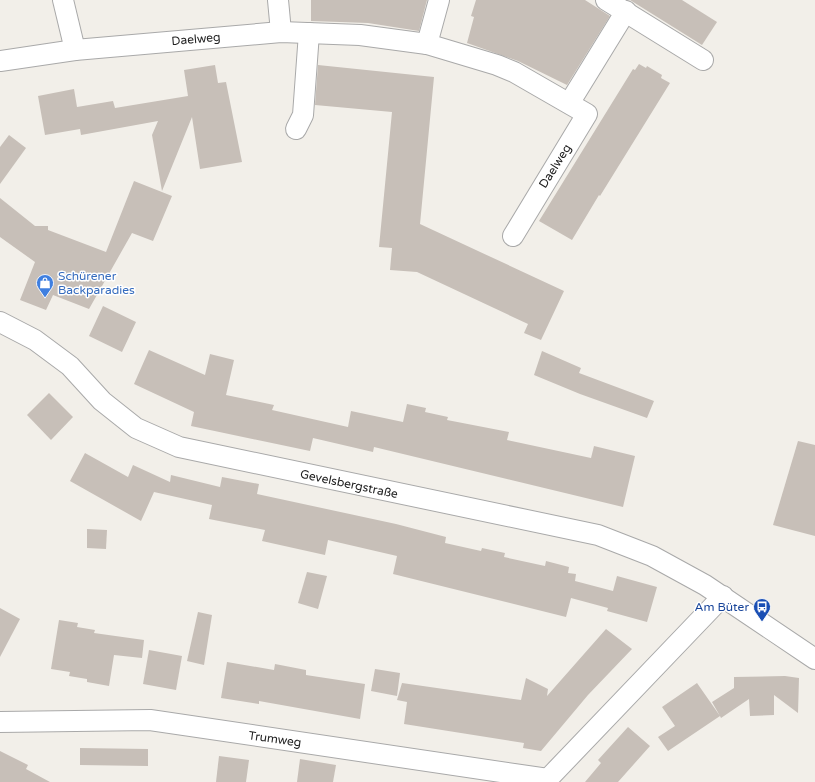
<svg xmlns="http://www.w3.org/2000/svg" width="815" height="782" viewBox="0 0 815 782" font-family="'Varela Round',sans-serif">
	<rect width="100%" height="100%" fill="#f2efe9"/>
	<g fill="#c7bfb8">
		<path d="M311 0H427L419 31 368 23 311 21Z"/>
		<path d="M476 0H585L610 16 567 85 518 61 467 43 474 17 471 16Z"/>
		<path d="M630 0H682L717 22 702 45Z"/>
		<path d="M639 64 646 68 647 66 662 75 661 78 670 83 600 196 599 195 572 240 539 221 633 69 635 70Z"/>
		<path d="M215 65 218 83 226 82 242 162 200 169 192 117 162 191 152 135 158 121 81 135 80 129 45 135 38 96 74 89 77 107 113 101 115 108 188 96 184 70Z"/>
		<path d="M318 65 434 77 420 224 564 291 541 340 524 333 528 324 417 272 390 270 392 248 379 247 392 112 315 105Z"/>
		<path d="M9 135 26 148 0 184V147Z"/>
		<path d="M134 181 172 196 153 241 132 233 89 309 53 295 46 310 20 300 35 262 0 237V198L35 226H48V230L106 252Z"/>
		<path d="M103 306 136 322 122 352 89 336Z"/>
		<path d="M149 350 205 375 210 354 234 360 226 395 274 405 272 410 348 427 351 411 403 422 407 404 426 408 425 412 448 417 447 420 509 432 507 440 591 458 594 446 635 456 623 507 374 447 373 452 313 438 310 451 191 426 194 412 134 384Z"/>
		<path d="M542 351 581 368 579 373 654 401 647 418 580 394 534 375Z"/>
		<path d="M49 393 73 417 51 440 27 415Z"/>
		<path d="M798 441 815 445V536L773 525Z"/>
		<path d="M85 453 128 477 133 465 170 482 171 475 220 487 222 477 259 484 257 494 396 524 446 537 445 543 481 551 482 548 505 553 504 557 545 566 546 561 569 567 568 573 576 574 575 581 613 591 617 576 657 587 647 622 607 611 608 608 571 598 566 617 393 574 397 556 328 540 325 555 262 541 265 530 209 519 212 505 154 492 141 521 70 481Z"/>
		<path d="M87 529 107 530 106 549 87 548Z"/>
		<path d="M307 572 327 576 318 609 298 603Z"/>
		<path d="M0 608 20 619 0 657Z"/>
		<path d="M198 612 212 615 204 665 187 661Z"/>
		<path d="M59 620 78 623 77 627 95 630 94 633 144 640 142 658 114 655 109 686 87 682V679L69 676 70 672 51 669Z"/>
		<path d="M606 629 632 649 588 695 541 751 523 748 524 743 404 724 407 702 397 700 402 683 521 700 526 678 548 689 547 696Z"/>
		<path d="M149 650 182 656 176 690 143 684Z"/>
		<path d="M227 662 274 670 275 664 306 670V675L365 684 360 719 259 701V704L221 698Z"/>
		<path d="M375 669 400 673 397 696 371 691Z"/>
		<path d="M785 676 799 678 798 713 774 695V715L750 716 749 699 721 718 720 716 668 751 658 737 675 726 662 707 697 683 720 716 712 702 734 688V677Z"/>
		<path d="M628 727 650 746 618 782H585L601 763 598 760Z"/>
		<path d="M80 748 148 749V766L80 765Z"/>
		<path d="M0 751 28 765 26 769 50 782H0Z"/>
		<path d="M219 756 249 760 246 782H216Z"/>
		<path d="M300 759 336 765 333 782H297Z"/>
	</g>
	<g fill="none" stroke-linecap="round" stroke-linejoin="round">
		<defs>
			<g id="minor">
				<path d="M63 0 75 50"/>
				<path d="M278 0 281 32"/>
				<path d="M606 0 703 60"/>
				<path d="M427 44 439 0"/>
				<path d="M0 61 75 50 281 32 360 35 427 44 497 65 514 72 587 114 513 236"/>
				<path d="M570 102 626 11"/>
				<path d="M296 129 303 115 309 33"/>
				<path d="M0 322 35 340 70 366 102 401 136 428 179 447 598 535 652 556 705 585 815 659"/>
				<path d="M0 722 150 720 548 779"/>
				<path d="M545 782 723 596"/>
			</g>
		</defs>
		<use href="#minor" stroke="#a9a9a9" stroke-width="22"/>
		<use href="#minor" stroke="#fff" stroke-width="20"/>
	</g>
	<defs>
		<symbol id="shop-pin" viewBox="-11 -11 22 30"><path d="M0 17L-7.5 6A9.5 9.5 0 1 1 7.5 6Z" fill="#3f7fe0" stroke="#fff"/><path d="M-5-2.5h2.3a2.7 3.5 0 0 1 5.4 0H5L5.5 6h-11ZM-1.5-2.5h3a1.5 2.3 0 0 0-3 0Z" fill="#fff"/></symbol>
		<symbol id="bus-pin" viewBox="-11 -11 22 30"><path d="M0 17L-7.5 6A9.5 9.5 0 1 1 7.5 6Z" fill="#1a4fb4" stroke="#fff"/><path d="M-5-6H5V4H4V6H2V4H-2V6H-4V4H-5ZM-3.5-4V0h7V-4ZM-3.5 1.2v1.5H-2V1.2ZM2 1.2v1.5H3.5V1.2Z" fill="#fff"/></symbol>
	</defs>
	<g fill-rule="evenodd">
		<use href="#shop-pin" x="35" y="273" width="20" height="27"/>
		<use href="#bus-pin" x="752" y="597" width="20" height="27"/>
	</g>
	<g text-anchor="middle" stroke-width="3" stroke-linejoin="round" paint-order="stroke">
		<g font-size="12" fill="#222" stroke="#fff">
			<text transform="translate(196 39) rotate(-5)" y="4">Daelweg</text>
			<text transform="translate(555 166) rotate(-58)" y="4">Daelweg</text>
			<text transform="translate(349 484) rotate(12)" y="4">Gevelsbergstraße</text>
			<text transform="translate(275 739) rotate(8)" y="4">Trumweg</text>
		</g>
		<g font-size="12" fill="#366cbe" stroke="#fff" text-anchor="start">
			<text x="58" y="280">Schürener<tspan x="58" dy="14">Backparadies</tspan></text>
		</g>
		<g font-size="12" fill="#164399" stroke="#fff" text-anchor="end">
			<text x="749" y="611">Am Büter</text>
		</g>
	</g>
</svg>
